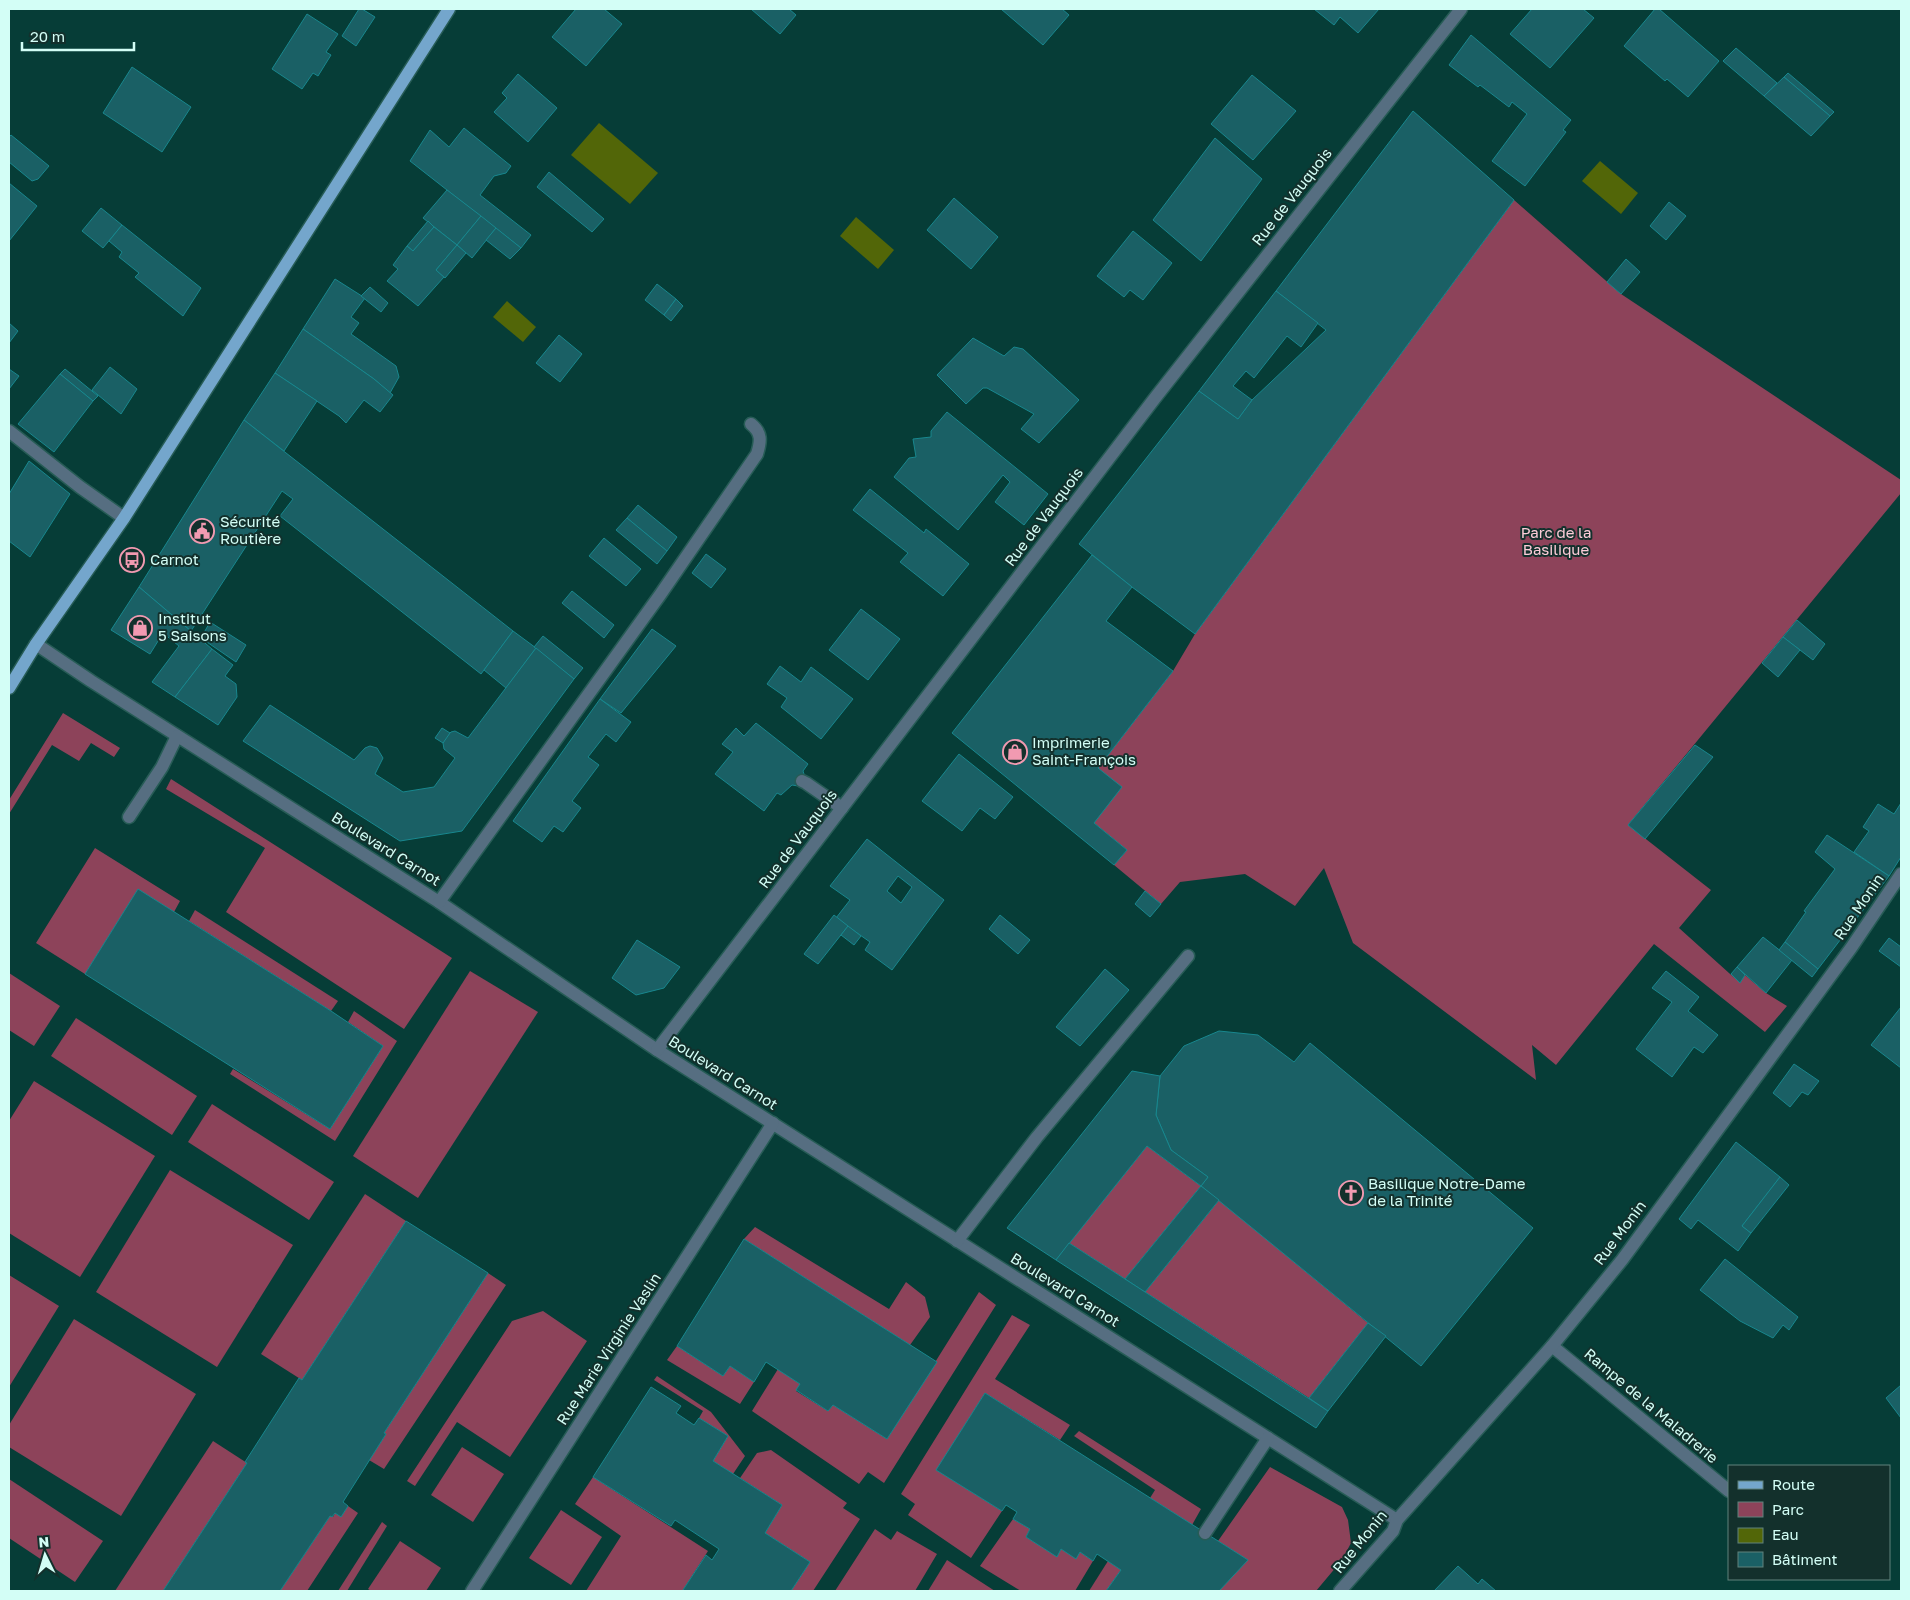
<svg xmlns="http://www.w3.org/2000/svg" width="1910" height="1600" viewBox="0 0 1910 1600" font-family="'Golos Text',sans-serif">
	<rect width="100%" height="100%" fill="#063d37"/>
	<g fill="#8d435a">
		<path d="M1514 200 1621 294 1901 480V493L1628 825 1711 890 1679 928 1739 982 1745 975 1766 993 1787 1006 1765 1032 1654 944 1556 1065 1532 1045 1536 1080 1353 943 1324 868 1295 906 1245 874 1180 882 1161 904 1114 865 1127 850 1094 823 1098 768 1173 671 1195 634Z"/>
		<path d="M63 713 120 748 114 757 91 743 79 761 52 745 9 814V800Z"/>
		<path d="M171 779 452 958 404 1029 226 912 265 848 166 789Z"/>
		<path d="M95 848 180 901 174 912 138 890 85 974 36 943Z"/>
		<path d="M195 910 338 1001 331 1011 189 921Z"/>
		<path d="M470 971 538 1012 418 1198 353 1156Z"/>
		<path d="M9 973 60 1006 34 1046 9 1030Z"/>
		<path d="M354 1011 397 1041 335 1141 230 1074 233 1069 330 1129 383 1046 348 1022Z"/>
		<path d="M76 1018 197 1096 172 1135 51 1056Z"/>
		<path d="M34 1081 155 1156 80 1277 9 1233V1121Z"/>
		<path d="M212 1104 334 1182 309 1220 188 1142Z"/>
		<path d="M1147 1146 1201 1186 1125 1279 1069 1243Z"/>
		<path d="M170 1170 293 1245 217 1367 96 1292Z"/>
		<path d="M365 1194 406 1221 302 1380 261 1354Z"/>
		<path d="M1219 1200 1368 1323 1309 1398 1145 1292Z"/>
		<path d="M755 1227 889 1309 906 1282 925 1297 930 1317 910 1345 744 1239Z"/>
		<path d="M488 1273 506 1285 384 1469 369 1460 386 1434 384 1433Z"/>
		<path d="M9 1275 59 1306 9 1387Z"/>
		<path d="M979 1292 996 1305 884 1483 868 1472 859 1484 752 1411 778 1369 800 1384 796 1391 828 1411 833 1405 887 1439Z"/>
		<path d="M543 1311 587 1341 510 1457 457 1422 415 1486 407 1481 512 1321Z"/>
		<path d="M1012 1315 1030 1325 995 1379 1070 1425 1060 1440 985 1393 937 1470 1002 1511 971 1558 908 1515 915 1504 901 1494Z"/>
		<path d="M74 1319 196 1394 121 1516 9 1447V1425Z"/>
		<path d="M677 1346 723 1376 730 1366 754 1382 740 1404 667 1360Z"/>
		<path d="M657 1376 711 1412 745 1456 733 1474 713 1461 728 1436 699 1418 703 1411 654 1380Z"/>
		<path d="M1079 1431 1201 1509 1192 1525 1150 1498 1155 1490 1074 1436Z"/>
		<path d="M213 1441 247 1463 163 1591H115Z"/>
		<path d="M462 1447 504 1474 473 1522 431 1495Z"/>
		<path d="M771 1450 847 1503 843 1508 860 1519 813 1591H791L810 1562 765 1533 782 1505 740 1478 757 1453Z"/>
		<path d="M1270 1467 1342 1507 1348 1520 1351 1543 1342 1560 1316 1591H1219L1247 1560 1218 1541Z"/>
		<path d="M593 1477 708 1551 683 1590 685 1591H586L621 1536 575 1504Z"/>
		<path d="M9 1479 103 1541 75 1582 9 1538Z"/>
		<path d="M348 1506 358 1513 307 1591H280L330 1516 333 1517 335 1513 341 1516Z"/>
		<path d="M561 1510 602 1537 571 1585 529 1558Z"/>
		<path d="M1013 1519 1030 1529 1026 1537 1057 1556 1061 1549 1076 1558 1080 1552 1093 1561 1075 1591H1021L980 1566Z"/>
		<path d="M382 1522 387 1526 347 1591H338Z"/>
		<path d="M875 1529 891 1540 897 1531 937 1554 915 1591H835Z"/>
		<path d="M400 1541 441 1568 426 1591H371L368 1589Z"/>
		<path d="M947 1560 995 1591H928Z"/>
		<path d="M1108 1561 1121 1570 1106 1591H1089Z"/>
	</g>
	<g fill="#526608">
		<path d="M599 123 658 173 630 204 571 155Z"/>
		<path d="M1600 161 1638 193 1621 214 1582 181Z"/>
		<path d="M856 217 894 250 878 269 840 236Z"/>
		<path d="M507 301 536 327 523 342 493 317Z"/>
	</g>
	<g fill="#1a6065" stroke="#18878e" fill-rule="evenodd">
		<path d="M359 9H362L375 17 356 46 342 36Z"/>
		<path d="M576 9H604L622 24 586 66 552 37Z"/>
		<path d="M751 9H789L796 15 780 34Z"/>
		<path d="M1001 9H1062L1069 15 1043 45Z"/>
		<path d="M1314 9H1379L1358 33 1340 17 1334 25Z"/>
		<path d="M1532 9H1583L1594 18 1550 68 1510 34Z"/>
		<path d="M1655 9H1659L1719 61 1688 97 1667 79 1665 81 1624 46Z"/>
		<path d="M307 14 338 34 326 52 331 55 318 76 313 73 302 89 272 69Z"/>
		<path d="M1471 35 1571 120 1563 130 1566 132 1525 186 1492 161 1527 114 1512 102 1509 107 1480 85 1478 87 1449 65Z"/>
		<path d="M1736 48 1777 83 1764 96 1723 61Z"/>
		<path d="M132 67 191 107 162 152 103 113Z"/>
		<path d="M1788 73 1834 112 1830 116 1784 77Z"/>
		<path d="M518 74 557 108 528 142 494 112 507 98 502 93Z"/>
		<path d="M1252 75 1296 111 1253 160 1211 124Z"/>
		<path d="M1784 77 1830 116 1811 136 1764 96Z"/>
		<path d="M1413 111 1514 200 1195 634 1132 587 1079 544 1199 391 1238 419 1252 400 1326 330 1276 291Z"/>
		<path d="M464 128 511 166 506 173 494 176 480 195 531 235 521 248 410 161 430 130 449 147Z"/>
		<path d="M11 135 49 166 38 179 32 181 9 162V137Z"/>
		<path d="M1215 138 1262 179 1201 261 1153 220Z"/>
		<path d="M549 172 604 219 592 232 537 187Z"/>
		<path d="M9 183 37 206 9 241Z"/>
		<path d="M447 190 481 216 457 245 423 218Z"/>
		<path d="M954 198 998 237 971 269 927 230Z"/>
		<path d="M1669 202 1686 216 1666 240 1650 226Z"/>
		<path d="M101 208 122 225 103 248 82 231Z"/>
		<path d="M481 216 496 228 472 258 457 245Z"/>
		<path d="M428 221 434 227 413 251 407 246Z"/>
		<path d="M122 225 201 288 183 316 135 277 139 273 119 257 122 252 109 241Z"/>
		<path d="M434 227 457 245 436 270 444 277 418 306 387 281 398 269 393 265 407 246 413 251Z"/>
		<path d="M496 228 521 248 510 259 486 240Z"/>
		<path d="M1133 231 1172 263 1143 300 1130 290 1124 297 1097 276Z"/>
		<path d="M457 245 466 253 445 278 436 270Z"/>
		<path d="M1626 259 1640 272 1621 294 1607 282Z"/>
		<path d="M335 279 365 298 351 317 359 323 351 334 396 366 399 377 390 393 374 379 303 329Z"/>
		<path d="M657 284 676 299 664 315 645 300Z"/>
		<path d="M370 287 388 303 381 312 361 296Z"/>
		<path d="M1276 291 1318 323 1301 347 1287 336 1254 378 1246 371 1233 386 1252 400 1238 419 1199 391Z"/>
		<path d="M676 299 683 306 671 321 664 315Z"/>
		<path d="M9 323 18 331 9 343Z"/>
		<path d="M303 329 374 379 393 395 380 412 364 400 346 423 339 416 275 373Z"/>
		<path d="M559 335 582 354 560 382 536 363Z"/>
		<path d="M973 338 1004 356 1014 347 1023 349 1079 400 1039 443 1021 429 1034 414 987 388H983L966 404 937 375Z"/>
		<path d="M110 367 137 389 121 414 92 390Z"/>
		<path d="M9 369 19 376 9 389Z"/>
		<path d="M65 369 98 396 93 401 60 374Z"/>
		<path d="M275 373 317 401 284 451 244 420Z"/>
		<path d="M60 374 93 401 54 452 18 424Z"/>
		<path d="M947 412 1048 494 1024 525 995 502 1010 482 1003 475 958 530 894 477 909 458 916 457 913 439 931 437V431Z"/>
		<path d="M244 420 513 631 481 674 280 516 293 499 282 491 191 631 139 587Z"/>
		<path d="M29 461 70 494 30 557 9 541V494Z"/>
		<path d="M870 489 924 533 926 529 969 564 943 596 900 562 908 553 853 510Z"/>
		<path d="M638 505 677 537 667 551 627 518Z"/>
		<path d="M627 518 667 551 657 564 616 530Z"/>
		<path d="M604 538 641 569 626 586 589 556Z"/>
		<path d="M706 554 726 569 711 588 692 573Z"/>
		<path d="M1092 555 1132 587 1106 621 1173 671 1098 768 1122 787 1094 823 1127 850 1114 865 952 733Z"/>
		<path d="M139 587 212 649 175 697 152 682 179 646 163 633 150 654 111 630Z"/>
		<path d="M572 591 614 625 604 638 562 603Z"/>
		<path d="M861 609 900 639 868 680 829 650Z"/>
		<path d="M1797 620 1825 644 1813 660 1783 637Z"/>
		<path d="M210 622 246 645 236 662 201 638Z"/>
		<path d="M652 629 676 646 621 713 600 699Z"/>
		<path d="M513 631 536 648 506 688 484 670Z"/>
		<path d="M543 636 583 668 574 679 534 647Z"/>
		<path d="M1783 637 1800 650 1778 677 1762 663Z"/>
		<path d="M536 648 574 679 462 831 400 841 243 741 270 705 354 760 365 748 370 746 377 748 383 758 375 774 403 792 434 787 455 758 444 749 443 743 446 737 451 732 455 731 468 738Z"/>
		<path d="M212 649 233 665 225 676 236 684 237 697 218 725 175 697Z"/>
		<path d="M780 666 801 682 811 667 853 699 821 739 781 707 787 698 767 684Z"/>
		<path d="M600 699 631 722 616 742 606 734 588 757 599 765 572 801 581 808 563 832 554 826 542 842 513 821Z"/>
		<path d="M756 723 808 764 803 771 805 777 798 786 792 785 781 795 777 793 764 811 715 774 733 752 722 744 736 728 744 736Z"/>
		<path d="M442 728 450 733 443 743 435 738Z"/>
		<path d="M1695 745 1713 757 1645 839 1628 825Z"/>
		<path d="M959 754 1013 797 995 819 980 808 962 831 922 801Z"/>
		<path d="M1901 803V857L1889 876 1854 852 1869 831 1863 827 1878 804 1894 814Z"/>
		<path d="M1827 835 1889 876 1818 969 1785 942 1806 912 1804 911 1835 869 1815 852Z"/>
		<path d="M867 839 944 900 892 970 865 950 870 942 836 918 850 900 830 886ZM898 876 912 887 901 903 887 891Z"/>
		<path d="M138 889 331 1011 383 1046 330 1129 85 974Z"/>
		<path d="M1145 891 1161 904 1150 917 1135 904Z"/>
		<path d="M834 915 848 926 818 964 804 954Z"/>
		<path d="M1000 915 1030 940 1018 954 989 929Z"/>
		<path d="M848 926 861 936 854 945 841 935Z"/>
		<path d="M1763 937 1792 960 1766 993 1737 967Z"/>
		<path d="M1889 938 1901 947V967L1879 951Z"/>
		<path d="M637 940 680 967 664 988 636 995 612 978Z"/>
		<path d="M1785 942 1818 969 1812 977 1779 950Z"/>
		<path d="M1737 967 1745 975 1740 983 1731 974Z"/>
		<path d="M1105 969 1129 990 1080 1046 1056 1027Z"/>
		<path d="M1666 971 1699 997 1688 1011 1718 1035 1703 1053 1694 1047 1672 1077 1636 1049 1672 1002 1652 988Z"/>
		<path d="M1901 1007V1068L1871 1045Z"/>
		<path d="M1219 1031 1258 1035 1294 1062 1310 1043 1533 1228 1421 1366 1201 1186 1208 1177 1171 1150 1156 1115 1160 1076 1184 1046Z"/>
		<path d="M1794 1064 1819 1081 1808 1095 1802 1092 1790 1107 1773 1093Z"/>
		<path d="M1132 1071 1160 1076 1156 1115 1171 1150 1208 1177 1201 1186 1147 1146 1056 1260 1007 1228Z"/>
		<path d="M1736 1142 1780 1177 1742 1226 1751 1233 1738 1251 1698 1220 1691 1229 1679 1219Z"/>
		<path d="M1780 1177 1789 1185 1751 1233 1742 1226Z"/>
		<path d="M1201 1186 1219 1200 1145 1292 1125 1279Z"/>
		<path d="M406 1221 488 1273 384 1433 386 1434 343 1502 348 1506 341 1517 335 1513 332 1517 330 1516 280 1591H163L247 1463 245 1462 299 1378 302 1380Z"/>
		<path d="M744 1239 937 1362 887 1439 833 1405 828 1411 796 1390 800 1384 766 1362 754 1382 730 1366 723 1376 677 1346Z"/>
		<path d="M1069 1243 1125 1279 1328 1411 1316 1428 1056 1260Z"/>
		<path d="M1725 1259 1798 1317 1789 1330 1783 1325 1773 1338 1740 1321 1700 1290Z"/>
		<path d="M1368 1323 1386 1336 1328 1411 1309 1398Z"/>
		<path d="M1901 1385V1418L1886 1398Z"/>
		<path d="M651 1387 681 1406 676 1413 694 1425 699 1418 728 1436 713 1461 782 1505 765 1533 810 1562 791 1591H685L683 1590 706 1555 712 1560 719 1549 675 1520 671 1526 593 1477Z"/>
		<path d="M985 1393 1248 1560 1219 1591H1106L1121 1570 1097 1554 1093 1561 1080 1552 1076 1559 1061 1549 1057 1557 1026 1537 1030 1529 1013 1519 1017 1512 1006 1505 1002 1511 936 1470Z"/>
		<path d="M1458 1566 1478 1584 1482 1579 1496 1591H1434Z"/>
	</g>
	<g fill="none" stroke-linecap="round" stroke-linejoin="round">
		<defs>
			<g id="minor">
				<path d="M9 431 80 487 124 518"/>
				<path d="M36 644 91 681 439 902 657 1050 1397 1520"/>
				<path d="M802 781 806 783 842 808"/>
				<path d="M129 817 162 767 177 736"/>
				<path d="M439 902 660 595 757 454C761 441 762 433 751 424"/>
				<path d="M657 1050 1155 398 1461 9"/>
				<path d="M957 1241 1037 1137 1188 956"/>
				<path d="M1552 1346 1729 1491"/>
				<path d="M1205 1533 1268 1438"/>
				<path d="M472 1591 773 1123"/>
				<path d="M1340 1591 1393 1531 1397 1520 1552 1346 1622 1260 1851 948 1901 874"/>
			</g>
			<path id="major" d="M9 688 36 644 124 518 449 9"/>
		</defs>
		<use href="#minor" stroke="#275c56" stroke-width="15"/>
		<use href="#major" stroke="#275c56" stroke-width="15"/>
		<use href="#minor" stroke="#566e81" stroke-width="12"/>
		<use href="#major" stroke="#74a6cc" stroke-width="12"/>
	</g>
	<defs>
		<symbol id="civic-ring" viewBox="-11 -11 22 22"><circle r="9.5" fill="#13302c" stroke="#f19ab1" stroke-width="1.5"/><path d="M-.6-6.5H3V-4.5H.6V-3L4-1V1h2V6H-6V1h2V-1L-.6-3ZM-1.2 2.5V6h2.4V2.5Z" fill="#f19ab1"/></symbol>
		<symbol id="bus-ring" viewBox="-11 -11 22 22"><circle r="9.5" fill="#13302c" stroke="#f19ab1" stroke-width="1.5"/><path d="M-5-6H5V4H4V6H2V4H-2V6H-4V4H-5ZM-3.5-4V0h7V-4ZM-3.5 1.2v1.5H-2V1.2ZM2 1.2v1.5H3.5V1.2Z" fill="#f19ab1"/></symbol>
		<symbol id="shop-ring" viewBox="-11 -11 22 22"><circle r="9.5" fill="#13302c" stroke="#f19ab1" stroke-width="1.5"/><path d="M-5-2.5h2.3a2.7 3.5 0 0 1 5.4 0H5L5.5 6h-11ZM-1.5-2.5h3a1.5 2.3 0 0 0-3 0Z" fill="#f19ab1"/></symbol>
		<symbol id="church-ring" viewBox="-11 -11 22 22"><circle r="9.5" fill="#13302c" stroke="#f19ab1" stroke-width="1.5"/><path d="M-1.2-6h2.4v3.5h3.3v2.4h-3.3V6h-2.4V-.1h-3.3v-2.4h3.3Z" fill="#f19ab1"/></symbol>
	</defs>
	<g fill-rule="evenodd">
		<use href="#civic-ring" x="188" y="517" width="28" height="28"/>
		<use href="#bus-ring" x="118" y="546" width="28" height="28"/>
		<use href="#shop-ring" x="126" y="614" width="28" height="28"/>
		<use href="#shop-ring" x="1001" y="738" width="28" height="28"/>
		<use href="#church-ring" x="1337" y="1179" width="28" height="28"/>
	</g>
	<g text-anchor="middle" stroke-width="4" stroke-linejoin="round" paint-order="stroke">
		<g font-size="15" fill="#d3fef6" stroke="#13302c">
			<text transform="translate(1292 197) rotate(-52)" y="5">Rue de Vauquois</text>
			<text transform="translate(1044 517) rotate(-53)" y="5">Rue de Vauquois</text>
			<text transform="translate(798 839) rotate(-53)" y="5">Rue de Vauquois</text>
			<text transform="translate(386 849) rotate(32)" y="5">Boulevard Carnot</text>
			<text transform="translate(1859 907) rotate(-56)" y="5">Rue Monin</text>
			<text transform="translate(723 1073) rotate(32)" y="5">Boulevard Carnot</text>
			<text transform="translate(1620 1233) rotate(-53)" y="5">Rue Monin</text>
			<text transform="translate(1065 1290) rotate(32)" y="5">Boulevard Carnot</text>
			<text transform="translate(609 1349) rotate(-57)" y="5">Rue Marie Virginie Vaslin</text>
			<text transform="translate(1651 1406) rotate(40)" y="5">Rampe de la Maladrerie</text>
			<text transform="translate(1360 1542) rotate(-51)" y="5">Rue Monin</text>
		</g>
		<g font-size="15" fill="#d3fef6" stroke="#13302c" text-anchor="start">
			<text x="220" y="527">Sécurité<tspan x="220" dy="17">Routière</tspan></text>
			<text x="150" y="565">Carnot</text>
			<text x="158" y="624">Institut<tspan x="158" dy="17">5 Saisons</tspan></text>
			<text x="1032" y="748">Imprimerie<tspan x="1032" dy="17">Saint-François</tspan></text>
			<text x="1368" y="1189">Basilique Notre-Dame<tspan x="1368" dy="17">de la Trinité</tspan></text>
		</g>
		<g font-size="15" fill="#fdccd8" stroke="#13302c">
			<text x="1556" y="538">Parc de la<tspan x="1556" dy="17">Basilique</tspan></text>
		</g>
	</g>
	<rect width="1910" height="1600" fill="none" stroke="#d3fef6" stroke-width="20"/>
	<rect x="1728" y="1465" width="162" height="115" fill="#13302c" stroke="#60827d"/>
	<rect x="1738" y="1481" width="25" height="8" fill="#74a6cc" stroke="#60827d"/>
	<text x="1772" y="1490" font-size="15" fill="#d3fef6">Route</text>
	<rect x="1738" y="1502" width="25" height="15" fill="#8d435a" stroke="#60827d"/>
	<text x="1772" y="1515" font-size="15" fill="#d3fef6">Parc</text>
	<rect x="1738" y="1528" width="25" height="15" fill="#526608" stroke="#60827d"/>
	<text x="1772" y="1540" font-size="15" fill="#d3fef6">Eau</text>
	<rect x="1738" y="1552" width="25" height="15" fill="#1a6065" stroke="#60827d"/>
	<text x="1772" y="1565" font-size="15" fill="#d3fef6">Bâtiment</text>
	<g transform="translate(45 1555) rotate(355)" stroke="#13302c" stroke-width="4" paint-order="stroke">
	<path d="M0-4L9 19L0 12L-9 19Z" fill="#d3fef6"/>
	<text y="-8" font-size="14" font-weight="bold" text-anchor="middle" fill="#d3fef6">N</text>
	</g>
	<path d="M22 42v8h112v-8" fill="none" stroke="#d3fef6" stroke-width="2.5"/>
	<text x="30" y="42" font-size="15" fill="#d3fef6" stroke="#13302c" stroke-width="4" paint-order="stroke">20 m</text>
</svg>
